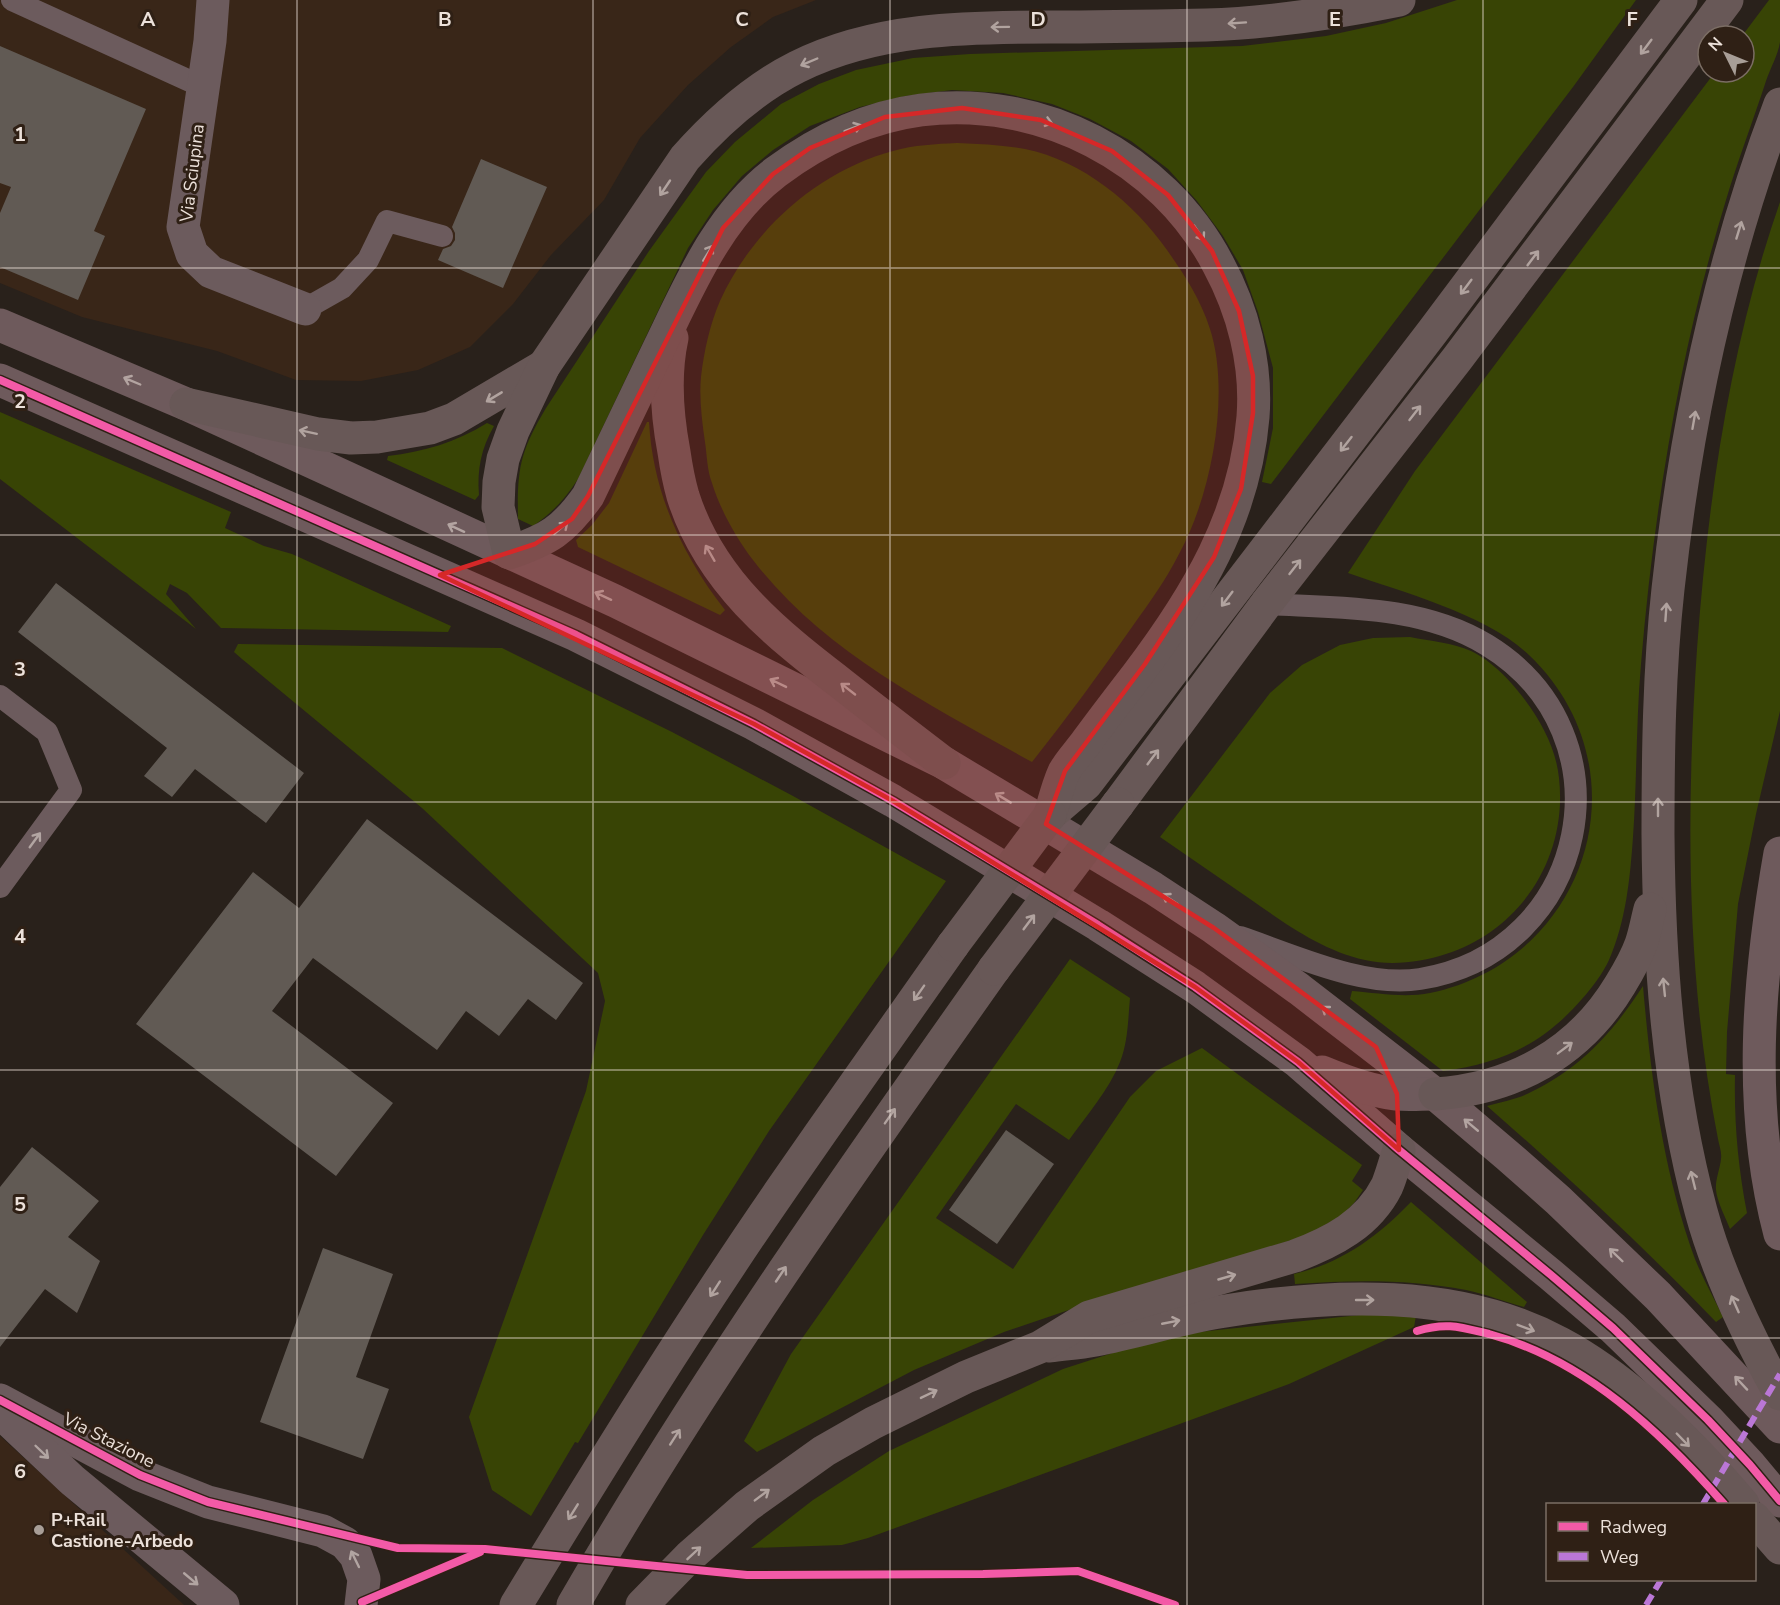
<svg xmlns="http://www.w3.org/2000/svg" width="1780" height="1605" viewBox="0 0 1780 1605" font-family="'Nunito Sans',sans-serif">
	<rect width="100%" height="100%" fill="#29211b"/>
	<g fill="#392618">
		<path d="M0 0H816L773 17 731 47 688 85 640 138 604 200 551 255 513 304 470 347 418 370 361 381 296 380 217 351 82 317 0 283Z"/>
		<path d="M0 1436 184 1605H0Z"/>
	</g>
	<g fill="#384405">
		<path d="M1457 0H1636L1573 87 1271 484 1262 482 1273 428V368L1258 312 1243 270 1223 236 1197 201 1168 169 1131 141 1090 119 1052 104 1003 93 952 90 906 96 860 107 810 126 773 150 742 176 713 210 688 248 578 479C565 499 552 513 533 526L518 519C517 468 520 452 546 408L649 251 706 172 735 142 781 104 819 84 856 70 913 58 970 54 1242 46 1326 36 1386 23Z"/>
		<path d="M1769 0H1780C1780 13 1780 29 1780 42 1778 55 1770 69 1766 81 1753 121 1738 160 1726 200 1680 350 1654 508 1641 664 1636 721 1637 780 1633 837 1630 879 1626 921 1609 960 1603 973 1592 988 1582 999 1543 1044 1502 1063 1443 1071L1350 999 1352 991C1377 993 1405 998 1430 993 1589 959 1648 769 1529 655 1488 615 1402 592 1348 573L1415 471 1715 72H1744V36H1742Z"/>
		<path d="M957 143C980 144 1003 145 1025 149 1083 161 1134 203 1167 250 1184 274 1201 300 1210 329 1231 394 1211 496 1179 554 1166 580 1149 603 1132 627 1100 673 1067 718 1032 762 933 707 823 652 753 560 736 538 720 509 712 483 707 470 707 455 705 442 702 421 699 398 701 377 704 351 710 324 720 301 752 230 818 171 893 151 914 145 936 144 957 143Z"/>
		<path d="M1780 202V711L1756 814 1738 904 1727 1032 1726 1074 1735 1075C1734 1122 1738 1167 1747 1213L1730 1229C1726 1218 1717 1202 1716 1190 1715 1180 1720 1169 1721 1159 1722 1152 1719 1145 1718 1139 1686 976 1686 813 1697 649 1708 498 1730 345 1780 202Z"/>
		<path d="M0 412 231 512 225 528 264 546 292 554 451 626 448 632 221 628 187 593 170 584 166 594 196 629 0 479Z"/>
		<path d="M647 422H649C653 493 682 555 725 610L720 615 578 547 576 540 592 525 609 503Z"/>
		<path d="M487 423 494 426C481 449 477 469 479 495L475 500 387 460 388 456C423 452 457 442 487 423Z"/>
		<path d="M1410 637C1430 641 1453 643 1471 651 1492 661 1512 682 1525 700 1542 723 1556 749 1559 778 1568 857 1521 930 1446 954 1421 962 1392 966 1365 960 1321 950 1286 924 1250 899 1220 878 1190 858 1160 837L1270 693 1302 665 1340 645 1373 638Z"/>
		<path d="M238 644 502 648 672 732 793 796 946 881 769 1131 703 1235 578 1443 575 1442 531 1516 492 1490 469 1417 586 1091 605 1001 598 973 422 808 242 659 234 652Z"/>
		<path d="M1070 959 1130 998C1128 1020 1128 1042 1120 1062 1109 1090 1086 1116 1069 1140L1016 1104 936 1218 1013 1269 1130 1097 1156 1071 1202 1048 1362 1165 1352 1181 1363 1190 1354 1203 1341 1216 1305 1236 1104 1298 1004 1332 914 1370 757 1452 744 1441 791 1354Z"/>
		<path d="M1643 986C1651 1079 1663 1171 1695 1259 1703 1279 1714 1298 1723 1317L1716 1322C1643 1246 1566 1175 1487 1106 1501 1102 1518 1099 1531 1092 1581 1068 1613 1032 1643 986Z"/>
		<path d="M1411 1202 1527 1302 1524 1307C1505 1302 1486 1294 1466 1290 1409 1279 1353 1280 1295 1284L1294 1274C1342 1263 1377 1237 1411 1202Z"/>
		<path d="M1379 1313 1416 1316 1414 1327 1289 1384 868 1538 842 1545 751 1548 813 1500 889 1451 1063 1369 1131 1347 1199 1332Z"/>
	</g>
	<g fill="#615a54">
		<path d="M0 46 146 109 94 231 105 236 78 300 0 267V213L11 187 0 183Z"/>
		<path d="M481 159 547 187 503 288 438 260 443 249 451 246 455 240V233L452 227Z"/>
		<path d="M56 583 304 773 266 823 195 769 172 797 144 776 167 748 18 632Z"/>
		<path d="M367 819 583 983 556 1020 528 999 499 1036 466 1011 437 1050 313 958 272 1011 393 1103 336 1176 136 1024 253 872 299 908Z"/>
		<path d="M1006 1130 1054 1164 997 1244 949 1210Z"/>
		<path d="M32 1147 99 1201 68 1237 100 1261 77 1313 45 1289 0 1347V1187Z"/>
		<path d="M323 1248 393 1274 356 1377 389 1389 363 1459 260 1422Z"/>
	</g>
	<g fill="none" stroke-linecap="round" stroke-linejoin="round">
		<g stroke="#6c5b5d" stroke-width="22">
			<path d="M12 0 203 87"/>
			<path d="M305 309 342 288 368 260 387 221 442 236"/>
			<path d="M0 696 47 732 71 790 0 887"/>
			<path d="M1240 937C1294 955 1363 988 1420 979 1589 952 1634 735 1487 645 1422 605 1340 608 1266 604"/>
		</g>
		<g stroke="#6c5b5d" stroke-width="33">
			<path d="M213 0 210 41 183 227 192 254 211 272 305 309"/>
			<path d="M0 1400 140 1475 208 1502 323 1531 345 1543 356 1556 364 1579 361 1605"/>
			<path d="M1 1413 72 1480 223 1605"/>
		</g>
		<g stroke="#6e5a5c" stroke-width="33">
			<path d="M0 325 186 404 615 601 944 763 1153 888 1214 928 1299 989 1435 1094 1508 1156 1558 1200 1658 1296 1780 1427"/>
			<path d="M0 380 576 635 754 724 893 801 1098 925 1195 987 1298 1062 1399 1150 1551 1275 1613 1328 1708 1420 1750 1465 1780 1501"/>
			<path d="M1780 853C1758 979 1747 1109 1780 1234"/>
			<path d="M1322 1072C1346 1082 1370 1091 1396 1094 1409 1095 1422 1094 1435 1094"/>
		</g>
		<g stroke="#685857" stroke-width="33">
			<path d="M1780 104C1721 259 1686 424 1668 589 1659 671 1658 753 1658 835 1659 961 1668 1089 1701 1211 1718 1274 1748 1336 1780 1394"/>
			<path d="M672 338C664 375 667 415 674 452 676 466 679 482 683 496 710 581 775 633 843 685 876 711 910 737 944 763"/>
			<path d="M186 404 318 434 351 438 377 437 430 428 454 419 544 366"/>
			<path d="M1118 804 1266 604 1457 359 1727 0"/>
			<path d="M1051 814 1086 784 1433 331 1681 0"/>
			<path d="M1050 815C1054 801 1058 785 1064 772 1070 761 1080 751 1087 741 1103 719 1120 697 1137 675 1196 597 1245 516 1253 417 1257 364 1243 310 1218 264 1162 157 1040 95 921 110 868 117 819 140 776 172 719 215 690 284 660 346 636 396 612 446 588 496 563 531 549 539 509 553L498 507 499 482 503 459 513 431 544 366 685 158C717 122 753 89 797 67 875 28 965 27 1051 27 1102 27 1154 26 1206 25 1271 23 1335 13 1399 0"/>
			<path d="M1435 1094C1513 1089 1579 1053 1620 985 1628 972 1636 958 1641 944 1645 933 1647 920 1650 909"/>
			<path d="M1050 1346C1065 1344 1080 1343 1095 1340 1137 1332 1177 1319 1219 1312 1332 1293 1457 1288 1560 1343 1630 1380 1693 1445 1743 1504"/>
			<path d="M1754 1518 1780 1548"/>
			<path d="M516 1605C602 1464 689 1323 783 1187 839 1106 896 1026 953 945"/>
			<path d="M573 1605C700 1385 847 1177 994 969"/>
			<path d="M642 1605 689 1557 747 1506 824 1451 873 1423 966 1377 1040 1347 1089 1317 1295 1256C1332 1242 1368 1224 1387 1186 1392 1174 1395 1161 1399 1150"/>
		</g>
		<g stroke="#685857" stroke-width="33">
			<path d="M953 945 1050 815"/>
			<path d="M994 969 1118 804"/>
		</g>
		<g stroke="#ba77d6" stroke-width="6" stroke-dasharray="12 6" stroke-linecap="butt">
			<path d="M1703 1504 1780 1374"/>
			<path d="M1646 1605 1661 1580"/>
		</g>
		<defs>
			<g id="cycleway">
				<path d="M0 380 576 635 754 724 893 801 1098 925 1195 987 1298 1062 1399 1150 1551 1275 1613 1328 1708 1420 1750 1465 1780 1501"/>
				<path d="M1417 1331C1446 1322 1460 1327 1489 1334 1585 1360 1660 1431 1724 1504"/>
				<path d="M0 1400 140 1475 208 1502 398 1548 485 1549 747 1575 983 1574 1078 1571 1175 1605"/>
				<path d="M362 1602 480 1552"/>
			</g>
		</defs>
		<use href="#cycleway" stroke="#2f2015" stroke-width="11"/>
		<use href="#cycleway" stroke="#f35aa7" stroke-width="8"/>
	</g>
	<defs><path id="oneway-shaft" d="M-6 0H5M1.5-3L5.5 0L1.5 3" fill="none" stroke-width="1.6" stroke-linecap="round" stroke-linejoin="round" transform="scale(1.5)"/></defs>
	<g stroke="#b1a39f">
		<use href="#oneway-shaft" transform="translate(1237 23) rotate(176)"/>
		<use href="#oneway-shaft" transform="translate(1000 27) rotate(179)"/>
		<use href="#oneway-shaft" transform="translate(1646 47) rotate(127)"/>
		<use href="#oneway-shaft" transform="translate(809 62) rotate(157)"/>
		<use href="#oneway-shaft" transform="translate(1044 121) rotate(17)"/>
		<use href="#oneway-shaft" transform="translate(853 128) rotate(-21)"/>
		<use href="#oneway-shaft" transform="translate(665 188) rotate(124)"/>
		<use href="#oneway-shaft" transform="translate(1739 230) rotate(-73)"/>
		<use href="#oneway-shaft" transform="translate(1199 233) rotate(56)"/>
		<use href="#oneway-shaft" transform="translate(708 253) rotate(-58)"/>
		<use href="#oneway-shaft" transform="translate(1533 258) rotate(-53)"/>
		<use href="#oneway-shaft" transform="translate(1466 287) rotate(127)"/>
		<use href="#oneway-shaft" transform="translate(494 397) rotate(149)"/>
		<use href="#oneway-shaft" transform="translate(1415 413) rotate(-52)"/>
		<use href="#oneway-shaft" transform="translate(1694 420) rotate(-80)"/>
		<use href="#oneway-shaft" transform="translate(308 432) rotate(-168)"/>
		<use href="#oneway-shaft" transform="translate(1346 444) rotate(128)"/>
		<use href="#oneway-shaft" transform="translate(561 528) rotate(-41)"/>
		<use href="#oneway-shaft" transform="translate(710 553) rotate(-120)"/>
		<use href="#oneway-shaft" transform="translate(1295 567) rotate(-52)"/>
		<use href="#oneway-shaft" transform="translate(1227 599) rotate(127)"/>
		<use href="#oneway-shaft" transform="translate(1666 612) rotate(-86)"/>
		<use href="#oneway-shaft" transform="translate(848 689) rotate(-142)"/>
		<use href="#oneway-shaft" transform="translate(1153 757) rotate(-53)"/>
		<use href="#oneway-shaft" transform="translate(1658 807) rotate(-90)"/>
		<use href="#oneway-shaft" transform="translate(1029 922) rotate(-53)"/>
		<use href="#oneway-shaft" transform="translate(1664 987) rotate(-96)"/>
		<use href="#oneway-shaft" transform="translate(919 993) rotate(125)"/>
		<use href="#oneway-shaft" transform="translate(1565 1048) rotate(-37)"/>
		<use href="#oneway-shaft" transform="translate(890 1116) rotate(-55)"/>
		<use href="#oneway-shaft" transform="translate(1693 1180) rotate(-104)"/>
		<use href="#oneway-shaft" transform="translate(781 1274) rotate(-56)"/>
		<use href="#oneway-shaft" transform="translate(1227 1277) rotate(-16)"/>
		<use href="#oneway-shaft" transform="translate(715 1289) rotate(123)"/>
		<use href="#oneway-shaft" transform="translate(1365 1300)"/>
		<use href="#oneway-shaft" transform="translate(1735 1304) rotate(-114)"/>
		<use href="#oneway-shaft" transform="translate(1171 1322) rotate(-11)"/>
		<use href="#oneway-shaft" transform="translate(1526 1328) rotate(21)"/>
		<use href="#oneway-shaft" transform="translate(929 1394) rotate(-26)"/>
		<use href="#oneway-shaft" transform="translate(675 1437) rotate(-57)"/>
		<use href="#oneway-shaft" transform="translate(1683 1440) rotate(46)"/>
		<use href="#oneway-shaft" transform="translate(762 1495) rotate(-37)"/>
		<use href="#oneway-shaft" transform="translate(573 1512) rotate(122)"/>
		<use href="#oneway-shaft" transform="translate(694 1553) rotate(-43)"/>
	</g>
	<g stroke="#b3a4a1">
		<use href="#oneway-shaft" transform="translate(132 381) rotate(-157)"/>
		<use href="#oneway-shaft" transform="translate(456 528) rotate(-155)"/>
		<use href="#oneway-shaft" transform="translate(603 596) rotate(-155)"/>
		<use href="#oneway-shaft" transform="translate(778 683) rotate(-154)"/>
		<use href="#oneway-shaft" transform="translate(1003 798) rotate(-149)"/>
		<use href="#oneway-shaft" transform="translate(1170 899) rotate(-147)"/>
		<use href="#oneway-shaft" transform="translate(1329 1012) rotate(-143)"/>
		<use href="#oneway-shaft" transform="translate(1471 1125) rotate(-140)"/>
		<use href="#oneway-shaft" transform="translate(1616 1255) rotate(-136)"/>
		<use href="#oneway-shaft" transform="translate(1741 1383) rotate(-133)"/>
	</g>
	<g stroke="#b2a5a2">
		<use href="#oneway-shaft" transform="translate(35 840) rotate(-54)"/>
		<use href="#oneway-shaft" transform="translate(42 1452) rotate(44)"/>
		<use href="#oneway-shaft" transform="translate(355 1559) rotate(-116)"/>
		<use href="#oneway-shaft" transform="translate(191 1579) rotate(40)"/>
	</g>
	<path fill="#d62828" fill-opacity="0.2" stroke="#d62828" stroke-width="4.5" stroke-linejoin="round" d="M962 108 1041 120 1112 151 1168 195 1212 251 1239 311 1253 376V413L1241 489 1214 557 1145 664 1065 771 1046 824 1214 928 1376 1047 1397 1094 1399 1150 1298 1062 1195 987 893 801 754 724 440 575 535 544 572 519 588 496 723 228 773 174 810 148 885 117Z"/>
	<path fill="none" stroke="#ece1da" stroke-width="1.5" stroke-opacity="0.55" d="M297 0V1605M593 0V1605M890 0V1605M1187 0V1605M1483 0V1605M0 268H1780M0 535H1780M0 802H1780M0 1070H1780M0 1338H1780"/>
	<circle fill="#a89e97" stroke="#2f2015" stroke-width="2" cx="39" cy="1530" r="6"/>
	<g text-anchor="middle" stroke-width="6" stroke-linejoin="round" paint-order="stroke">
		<g font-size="18" fill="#ece1da" stroke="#2f2015">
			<text transform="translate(192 173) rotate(-83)" y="6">Via Sciupina</text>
			<text transform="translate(109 1440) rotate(27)" y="6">Via Stazione</text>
		</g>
		<g font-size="18" font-weight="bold" fill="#ece1da" stroke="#2f2015" text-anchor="start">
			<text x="51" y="1526">P+Rail<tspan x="51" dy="21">Castione-Arbedo</tspan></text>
		</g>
	</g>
	<g font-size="20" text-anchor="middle" font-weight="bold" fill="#ece1da" stroke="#2f2015" stroke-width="6" stroke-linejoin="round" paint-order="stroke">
		<text x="148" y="26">A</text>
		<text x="445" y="26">B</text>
		<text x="742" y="26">C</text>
		<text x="1038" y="26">D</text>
		<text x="1335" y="26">E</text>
		<text x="1632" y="26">F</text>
		<text x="20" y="141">1</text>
		<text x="20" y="408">2</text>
		<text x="20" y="676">3</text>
		<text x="20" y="943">4</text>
		<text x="20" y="1211">5</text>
		<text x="20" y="1478">6</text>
	</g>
	<rect x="1546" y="1503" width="210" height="78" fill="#2f2015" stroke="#7b6d64" stroke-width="1.5"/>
	<rect x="1558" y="1522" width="30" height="9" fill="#f35aa7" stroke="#7b6d64" stroke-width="1.5"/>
	<text x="1600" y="1533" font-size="18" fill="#ece1da">Radweg</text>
	<rect x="1558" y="1552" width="30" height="9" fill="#ba77d6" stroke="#7b6d64" stroke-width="1.5"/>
	<text x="1600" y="1563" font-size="18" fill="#ece1da">Weg</text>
	<g transform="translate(1726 54) rotate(313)"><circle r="28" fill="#2f2015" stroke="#7b6d64" stroke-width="1.5"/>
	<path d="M0-4.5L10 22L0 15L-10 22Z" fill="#a89e97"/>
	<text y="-9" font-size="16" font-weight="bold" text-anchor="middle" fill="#ece1da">N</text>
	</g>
</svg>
